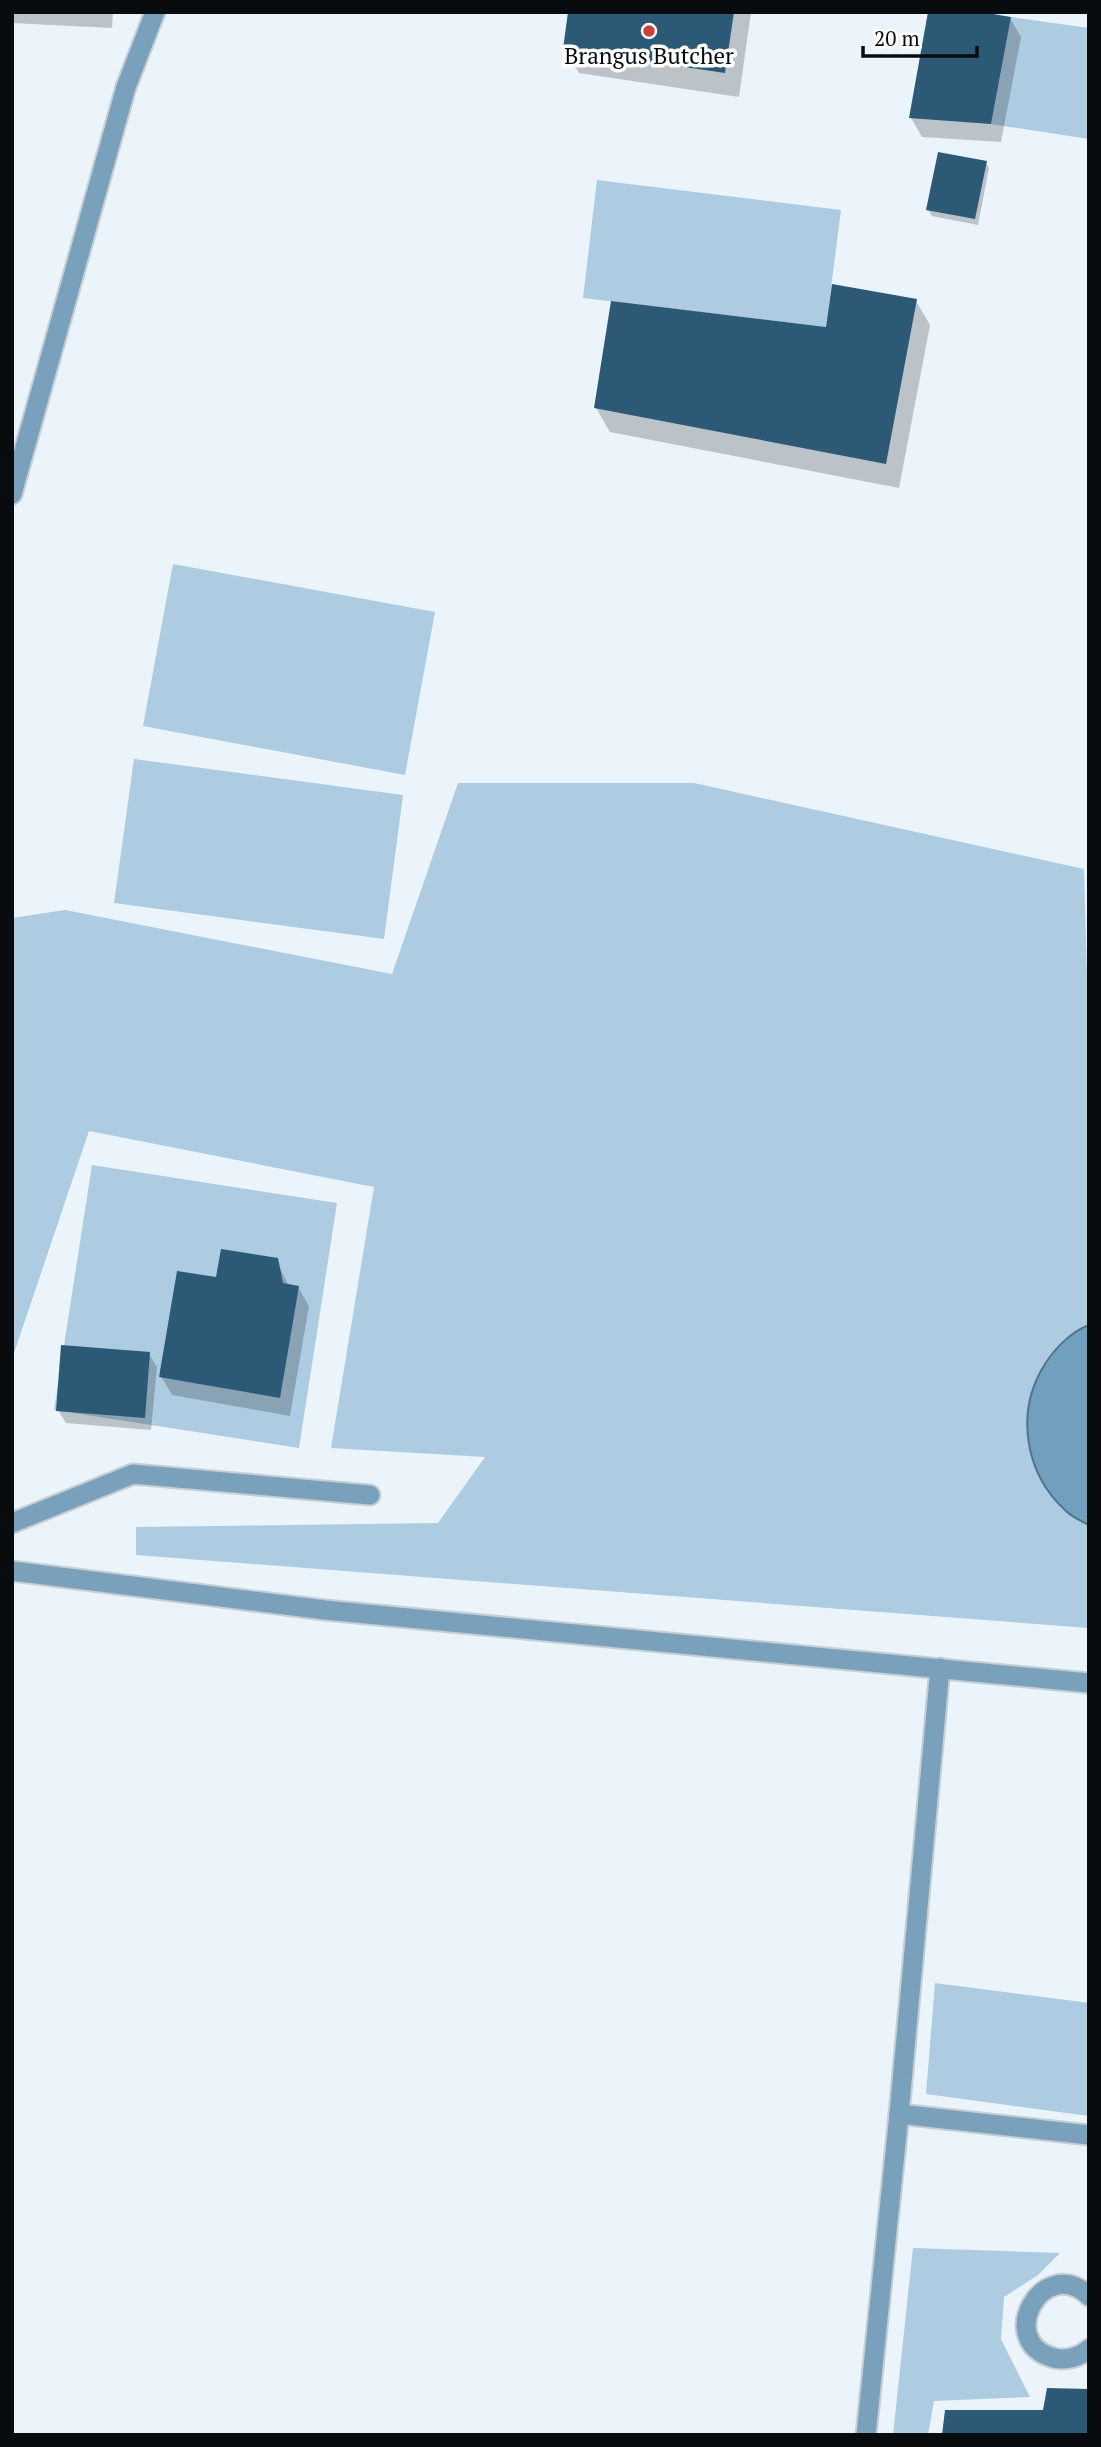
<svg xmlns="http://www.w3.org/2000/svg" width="1101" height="2447" viewBox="0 0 1101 2447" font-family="'PT Serif',serif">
	<rect width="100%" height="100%" fill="#ebf4fa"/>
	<g fill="#adcce1">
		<path d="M1011 17 1089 28V139L991 124Z"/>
		<path d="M597 180 841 210 826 327 583 298Z"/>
		<path d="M173 564 435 612 405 775 143 726Z"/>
		<path d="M134 759 403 795 384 939 114 903Z"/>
		<path d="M458 783H694L1084 869 1089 1052V1628L136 1555V1527L438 1523 485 1457 331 1448 374 1187 89 1131 12 1359V918L65 910 392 974Z"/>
		<path d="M92 1165 337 1203 299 1448 54 1410Z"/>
		<path d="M935 1983 1089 2003V2116L926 2094Z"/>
		<path d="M913 2248 1060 2253 1038 2275 1004 2297 1001 2339 1030 2397 934 2401 928 2435H893Z"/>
	</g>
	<path fill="#71a0bf" stroke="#52748a" stroke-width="2" d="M1089 1325V1525C1081 1521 1072 1517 1066 1511 1024 1473 1015 1411 1045 1364 1055 1348 1071 1332 1089 1325Z"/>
	<g fill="#0003">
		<path d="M12 12H113L112 28 12 23Z"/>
		<path d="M570 12H751L739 97 579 73 565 49Z"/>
		<path d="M1010 18 1021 37 1001 142 922 137 911 118Z"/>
		<path d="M985 162 989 168 978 225 932 216 928 210Z"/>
		<path d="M916 301 930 325 899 488 610 432 596 408Z"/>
		<path d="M276 1260 289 1286 298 1287 309 1306 290 1416 172 1395 161 1376Z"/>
		<path d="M149 1354 157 1367 151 1430 66 1423 58 1410Z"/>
	</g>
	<g fill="#2c5975">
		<path d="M568 12H734L725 73 563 49Z"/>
		<path d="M928 12H981L1011 17 991 124 909 118Z"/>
		<path d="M938 152 987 161 975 219 926 210Z"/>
		<path d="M832 284 917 299 886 464 594 408 611 301 826 327Z"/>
		<path d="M221 1249 278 1258 283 1283 299 1286 280 1398 159 1377 177 1271 216 1277Z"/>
		<path d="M61 1345 150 1352 145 1418 56 1411Z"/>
		<path d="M1047 2388 1089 2389V2435H942L945 2410H1043Z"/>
	</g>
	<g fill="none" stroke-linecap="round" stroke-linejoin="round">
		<defs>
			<g id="minor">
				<path d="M12 494 126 87 155 12"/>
				<path d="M12 1523 133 1474 370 1495"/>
				<path d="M12 1571 325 1610 1089 1683"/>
				<path d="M899 2114 1089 2135"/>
				<path d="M1089 2296C1043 2253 994 2342 1054 2358 1066 2361 1080 2357 1089 2349"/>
				<path d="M866 2435 899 2114 940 1668"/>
			</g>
		</defs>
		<use href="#minor" stroke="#c7cfd4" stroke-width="23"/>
		<use href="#minor" stroke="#79a1bb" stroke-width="19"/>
	</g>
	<circle fill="#ce4037" stroke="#fff" stroke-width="2.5" cx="649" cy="31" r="7"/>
	<g text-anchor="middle" stroke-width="7" stroke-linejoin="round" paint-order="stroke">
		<g font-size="23" fill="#090c0e" stroke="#fff">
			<text x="649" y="64">Brangus Butcher</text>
		</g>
	</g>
	<rect width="1101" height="2447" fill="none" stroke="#090c0e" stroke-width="28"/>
	<path d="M863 46v10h114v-10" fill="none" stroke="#090c0e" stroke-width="3.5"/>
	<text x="874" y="46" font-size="21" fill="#090c0e" stroke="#ffffff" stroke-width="5" paint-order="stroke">20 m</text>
</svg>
